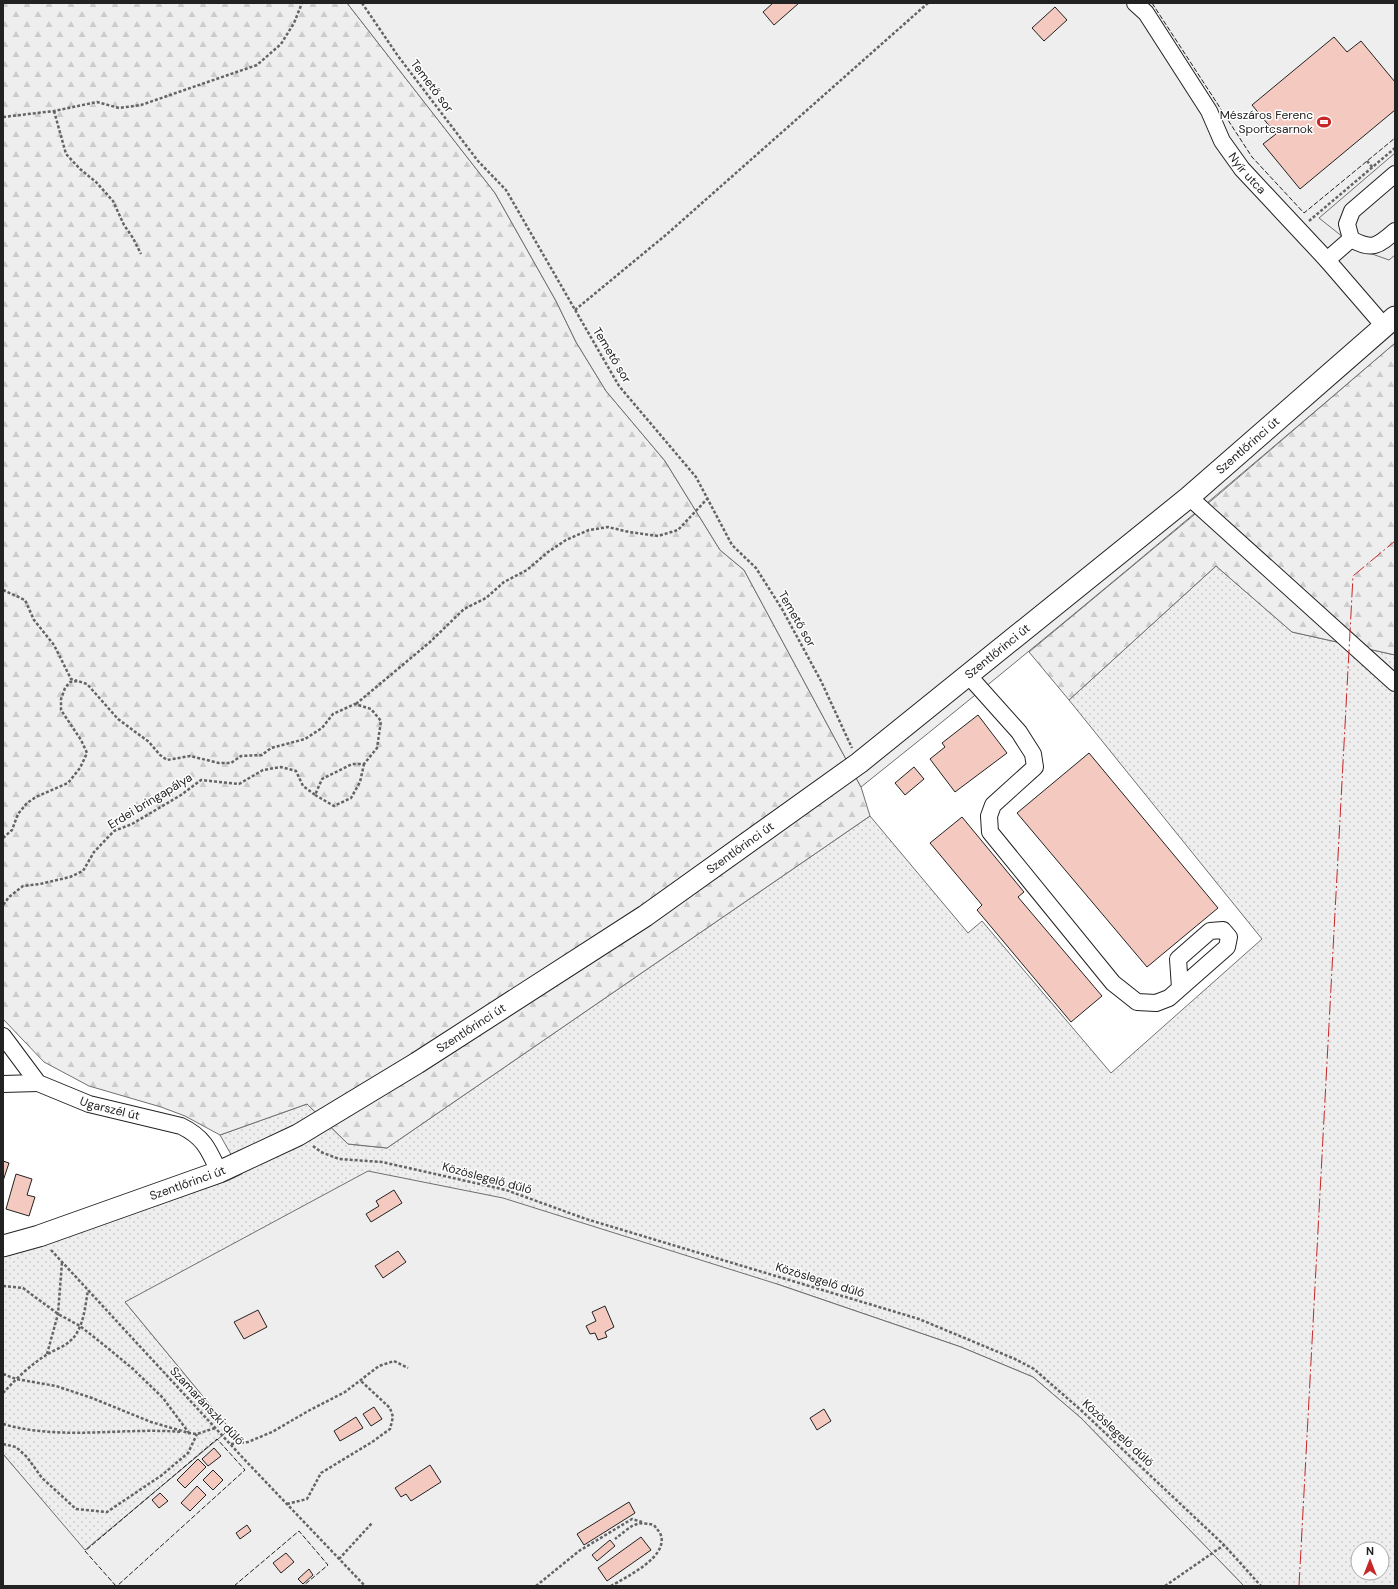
<svg xmlns="http://www.w3.org/2000/svg" width="1398" height="1589" viewBox="0 0 1398 1589" font-family="'DM Sans',sans-serif">
	<defs>
		<pattern id="grass-dots" width="8" height="8" patternUnits="userSpaceOnUse"><rect width="8" height="8" fill="#eee"/><path d="M2 2h.1M6 6h.1" fill="none" stroke="#ccc" stroke-width="1.8" stroke-linecap="round"/></pattern>
		<pattern id="forest-firs" width="22" height="20" patternUnits="userSpaceOnUse"><rect width="22" height="20" fill="#eee"/><path d="M5 1l3.5 6h-7zM16 11l3.5 6h-7z" fill="#ccc"/></pattern>
	</defs>
	<rect width="100%" height="100%" fill="#fff"/>
	<path fill="url(#grass-dots)" stroke="#6f6f6f" fill-rule="evenodd" d="M1216 566 1292 632 1395 655V1586H1244L1081 1418 1033 1377 961 1347 777 1284 125 1302 230 1429 85 1551 3 1454V1255L33 1248 227 1181 242 1174 220 1135 307 1104 348 1144 387 1148 870 816 968 933 982 921 1111 1073 1262 939 1069 700ZM1358 1549H1382V1573H1358Z"/>
	<g fill="url(#forest-firs)" stroke="#6f6f6f">
		<path d="M3 3H347L495 193 556 301 576 342 606 391 665 461 720 550 744 570 861 787 870 816 387 1148 348 1144 307 1104 220 1135 185 1116 161 1107 89 1086 44 1062 3 1019Z"/>
		<path d="M1395 343V655L1292 632 1216 566 1069 700 1029 652 1218 495Z"/>
	</g>
	<g fill="#eee" stroke="#6f6f6f">
		<path d="M347 3H1395V343C1219 494 1042 643 861 787L744 570 720 550 665 461 606 391 576 342 556 301 495 193Z"/>
		<path d="M368 1171 503 1198 777 1284 961 1347 1033 1377 1081 1418 1244 1586H3V1454L85 1550 230 1429 125 1302Z"/>
	</g>
	<path fill="#ededed" stroke="#6f6f6f" d="M1395 153V255L1389 260 1358 249 1319 218Z"/>
	<g fill="#f3c9c0" stroke="#222">
		<path d="M773 3H799L774 25 763 12Z"/>
		<path d="M1055 7 1067 20 1044 41 1032 28Z"/>
		<path d="M1334 37 1347 52 1361 41 1395 82V110L1300 189 1263 144 1276 134 1252 105Z"/>
		<path d="M978 715 1007 753 955 792 930 759 945 747 942 743Z"/>
		<path d="M1089 753 1218 908 1147 967 1017 813Z"/>
		<path d="M914 767 924 779 905 795 895 783Z"/>
		<path d="M962 817 1024 892 1018 897 1102 996 1071 1022 977 910 982 905 930 843Z"/>
		<path d="M3 1161 9 1163 3 1181Z"/>
		<path d="M16 1174 32 1179 27 1195 35 1197 29 1216 6 1209Z"/>
		<path d="M394 1190 402 1203 371 1222 366 1214 379 1206 376 1201Z"/>
		<path d="M398 1251 406 1262 383 1278 375 1266Z"/>
		<path d="M605 1306 614 1327 605 1332 607 1337 598 1340 595 1333 590 1334 586 1326 596 1321 592 1312Z"/>
		<path d="M258 1310 267 1327 244 1339 234 1322Z"/>
		<path d="M374 1407 382 1419 371 1426 363 1414Z"/>
		<path d="M824 1409 831 1421 817 1430 810 1418Z"/>
		<path d="M356 1417 363 1428 340 1441 334 1431Z"/>
		<path d="M214 1448 221 1456 208 1466 202 1459Z"/>
		<path d="M198 1459 206 1467 185 1488 177 1480Z"/>
		<path d="M430 1465 441 1482 411 1501 406 1494 401 1497 395 1488Z"/>
		<path d="M213 1470 223 1480 213 1490 203 1480Z"/>
		<path d="M197 1486 206 1495 190 1511 181 1503Z"/>
		<path d="M160 1493 168 1501 159 1508 152 1500Z"/>
		<path d="M629 1502 635 1513 584 1545 577 1534Z"/>
		<path d="M247 1525 251 1531 240 1539 236 1533Z"/>
		<path d="M641 1537 651 1550 607 1581 598 1568Z"/>
		<path d="M610 1540 615 1546 597 1561 592 1555Z"/>
		<path d="M286 1553 294 1562 281 1573 273 1563Z"/>
		<path d="M309 1569 313 1575 303 1584 298 1579Z"/>
	</g>
	<g fill="none" stroke-linecap="round" stroke-linejoin="round">
		<defs>
			<g id="minor">
				<path id="s1" d="M1135 3 1146 13 1209 111 1222 141 1242 169 1327 260 1384 326"/>
				<path d="M1395 174 1352 211 1347 224 1351 239C1372 251 1378 246 1395 231"/>
				<path d="M1327 260 1351 239"/>
				<path d="M1189 497 1395 683"/>
				<path d="M968 675 1019 732 1033 754 1035 767 993 805 989 816 990 832 1113 983 1137 1002 1156 1003 1169 998 1227 947 1229 937 1223 930 1210 931 1178 959 1180 988"/>
				<path id="s2" d="M3 1036 38 1083 89 1104 181 1126C204 1137 209 1150 219 1172"/>
				<path d="M3 1084 38 1083"/>
			</g>
			<g id="major">
				<path id="s3" d="M3 1246 39 1236 219 1172 298 1135 417 1063 645 916 859 763 1189 497 1395 317"/>
			</g>
		</defs>
		<use href="#minor" stroke="#222" stroke-width="18"/>
		<use href="#major" stroke="#222" stroke-width="23"/>
		<g stroke="#646464" stroke-width="2.5" stroke-dasharray="3 2" stroke-linecap="butt">
			<path d="M362 3 398 56 478 161 506 190 619 386 696 477 732 545 756 568 782 609 821 681 852 748"/>
			<path d="M54 111 66 154 80 169 96 182 113 201 124 225 133 238 141 254"/>
			<path d="M3 117 54 111 97 102 119 108 141 105 257 65 281 44 294 23 302 3"/>
			<path d="M1367 161 1373 168"/>
			<path d="M1309 221 1395 148"/>
			<path d="M575 310 667 234 928 3"/>
			<path d="M3 590 25 600 34 620 54 645 71 679 77 681"/>
			<path d="M356 704 430 642 464 609 486 598 504 582 527 570 548 552 566 540 589 530 608 527 629 532 658 536 678 530 708 498"/>
			<path d="M315 795 334 806 351 798 360 782 364 764"/>
			<path d="M3 838 12 830 18 814 27 803 36 797 68 783 80 768 87 753 81 740 61 710V699L65 688 70 682 78 681 87 684 118 719 149 742 160 755 167 760 190 756 219 763H231L241 756 262 755 271 748 305 739 322 728 333 714 355 704 371 709 381 721 377 748 364 764H352L322 779 315 795 303 786 296 771 281 767 263 770 239 784 201 780 181 795 132 824 114 831 94 852 83 871 70 877 40 884 23 886 9 897 3 905"/>
			<path d="M313 1146 321 1152 339 1159 382 1162 506 1190 586 1219 919 1319 1015 1359 1034 1369 1083 1412 1224 1545 1261 1586"/>
			<path d="M51 1250 243 1458 365 1586"/>
			<path d="M3 1286 23 1288 58 1314 80 1326 104 1345 132 1368 163 1398 189 1433 151 1422 92 1398 56 1386 16 1379 3 1374"/>
			<path d="M47 1354 58 1314 62 1262"/>
			<path d="M3 1393C16 1379 31 1364 48 1354 54 1350 63 1347 69 1342 84 1330 85 1306 88 1290"/>
			<path d="M3 1424C61 1441 122 1427 182 1432"/>
			<path d="M188 1433 197 1434 215 1428"/>
			<path d="M3 1444 16 1447 27 1457 42 1478 76 1509 107 1512 162 1475 188 1453 197 1434"/>
			<path d="M231 1444 248 1442 272 1432 310 1410 345 1392 379 1366 394 1361 408 1368"/>
			<path d="M287 1504 307 1499 321 1473 372 1442 390 1429 393 1417 390 1408 361 1381"/>
			<path d="M339 1559 372 1523"/>
			<path d="M536 1586 579 1551 632 1519 642 1522"/>
			<path d="M611 1586C626 1577 671 1556 660 1533 658 1530 656 1528 654 1525 634 1520 631 1527 615 1539"/>
			<path d="M1165 1586 1224 1545"/>
		</g>
		<use href="#minor" stroke="#fff" stroke-width="16"/>
		<use href="#major" stroke="#fff" stroke-width="21"/>
		<g stroke="#222" stroke-width="1" stroke-dasharray="5 2" stroke-linecap="butt">
			<path d="M1152 3 1252 157 1304 213 1395 138"/>
			<path d="M116 1586 85 1551 217 1439 245 1470 117 1586"/>
			<path d="M234 1586 299 1531 328 1565 303 1586"/>
		</g>
		<path stroke="#c62828" stroke-width="1" stroke-dasharray="14 3 2 3" stroke-linecap="butt" d="M1299 1586 1353 576 1395 541"/>
	</g>
	<defs>
		<symbol id="stadium-bare" viewBox="-9 -9 18 18"><path d="M0-5a6.5 5 0 1 0 0 10a6.5 5 0 1 0 0-10ZM-3.5-1.8h7v3.6h-7Z" fill="#c62828" stroke="#fff" stroke-width="2.5" paint-order="stroke"/></symbol>
	</defs>
	<g fill-rule="evenodd">
		<use href="#stadium-bare" x="1314" y="112" width="20" height="20"/>
	</g>
	<g text-anchor="middle" stroke-width="3" stroke-linejoin="round" paint-order="stroke">
		<g font-size="12" fill="#222" stroke="#fff">
			<text transform="translate(432 86) rotate(53)" y="4">Temető sor</text>
			<text dy="4" stroke="none"><textPath href="#s1" startOffset="205">Nyír utca</textPath></text>
			<text transform="translate(612 355) rotate(59)" y="4">Temető sor</text>
			<text dy="4" stroke="none"><textPath href="#s3" startOffset="1491">Szentlőrinci út</textPath></text>
			<text transform="translate(797 619) rotate(60)" y="4">Temető sor</text>
			<text dy="4" stroke="none"><textPath href="#s3" startOffset="1167">Szentlőrinci út</textPath></text>
			<text transform="translate(150 801) rotate(-31)" y="4">Erdei bringapálya</text>
			<text dy="4" stroke="none"><textPath href="#s3" startOffset="843">Szentlőrinci út</textPath></text>
			<text dy="4" stroke="none"><textPath href="#s3" startOffset="519">Szentlőrinci út</textPath></text>
			<text dy="4" stroke="none"><textPath href="#s2" startOffset="135">Ugarszél út</textPath></text>
			<text transform="translate(487 1178) rotate(15)" y="4">Közöslegelő dűlő</text>
			<text dy="4" stroke="none"><textPath href="#s3" startOffset="195">Szentlőrinci út</textPath></text>
			<text transform="translate(820 1280) rotate(17)" y="4">Közöslegelő dűlő</text>
			<text transform="translate(207 1406) rotate(47)" y="4">Szamaránszki dűlő</text>
			<text transform="translate(1118 1433) rotate(43)" y="4">Közöslegelő dűlő</text>
		</g>
		<g font-size="12" fill="#222" stroke="#fff" text-anchor="end">
			<text x="1313" y="119">Mészáros Ferenc<tspan x="1313" dy="14">Sportcsarnok</tspan></text>
		</g>
	</g>
	<rect width="1398" height="1589" fill="none" stroke="#222222" stroke-width="8"/>
	<g transform="translate(1370 1561)"><circle r="19" fill="#ffffff" stroke="#a7a7a7"/>
	<path d="M0-3L7 15L0 10L-7 15Z" fill="#c62828"/>
	<text y="-6" font-size="11" font-weight="bold" text-anchor="middle" fill="#222222">N</text>
	</g>
</svg>
